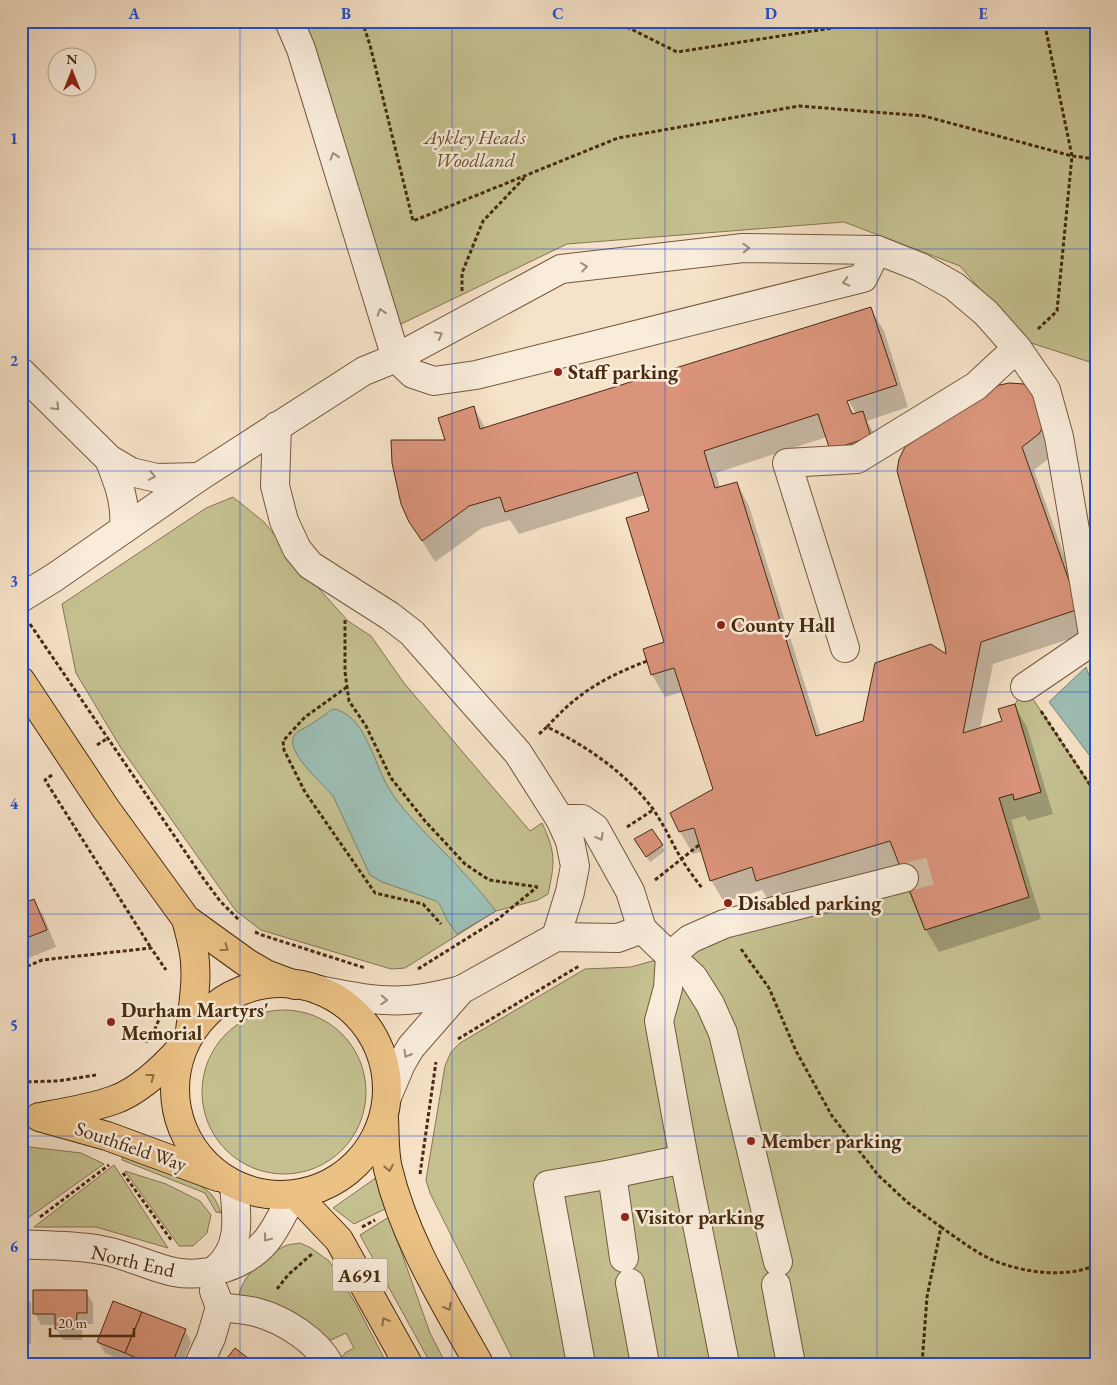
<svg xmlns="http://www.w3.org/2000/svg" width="1117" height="1385" viewBox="0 0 1117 1385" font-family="'EB Garamond',serif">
	<rect width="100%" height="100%" fill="#f6e2c8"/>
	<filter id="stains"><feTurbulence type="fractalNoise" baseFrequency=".004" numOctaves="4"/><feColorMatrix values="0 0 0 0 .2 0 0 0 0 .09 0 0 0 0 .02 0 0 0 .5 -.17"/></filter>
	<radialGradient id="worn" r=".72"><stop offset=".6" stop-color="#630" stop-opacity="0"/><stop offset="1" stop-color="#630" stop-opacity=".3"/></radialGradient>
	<g fill="#c4c090" stroke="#867550">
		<path d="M295 21H1096V364L1025 341 960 266 844 222 567 244 399 325Z"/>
		<path d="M233 497 264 522 305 573 348 621 371 636 404 683 530 831 542 823C556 853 555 862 548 894L538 900 496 911 405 968 391 969 261 930 236 911 121 748 76 673 62 604 206 508Z"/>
		<path d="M1025 687 1092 788 1096 790V1364H515L430 1193 426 1180 445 1066 451 1052 460 1043 585 969 631 967 670 956 904 878 925 930 1029 897 999 798 1013 794 1015 800 1041 792 1015 704Z"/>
		<circle cx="284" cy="1092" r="82"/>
		<path d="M21 1146 81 1153 104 1164 28 1218H21Z"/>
		<path d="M123 1154C146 1162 197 1178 212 1195 216 1200 219 1207 221 1213L216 1212 205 1193 122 1160Z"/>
		<path d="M114 1165 168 1248 96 1227H34Z"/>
		<path d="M125 1171 166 1184 200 1201 211 1215 207 1233 193 1246H179Z"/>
		<path d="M377 1177 385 1209 354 1224 333 1208Z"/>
		<path d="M389 1217 430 1333 446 1364H431L360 1235Z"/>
		<path d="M300 1243 311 1248 329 1261 356 1304 387 1364H341L340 1360 345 1353 354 1348 346 1333 331 1340 318 1337 239 1298C239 1278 267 1254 285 1246 289 1244 295 1244 300 1243Z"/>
	</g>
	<g fill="#9dbeb4" stroke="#7b8372">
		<path d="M1086 667 1096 695V764L1049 702Z"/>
		<path d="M333 709C364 713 374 763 388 787 401 809 422 829 440 848 460 868 479 889 496 911L457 934 447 920 440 905 436 901 382 882 370 875 333 796C323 784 289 755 293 739 294 731 304 729 310 725 318 720 325 714 333 709Z"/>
	</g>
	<g fill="#0003" fill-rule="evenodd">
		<path d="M871 309 884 331 908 407 867 421 875 435 883 460 844 472 827 437 716 473 720 488 737 483 749 506 821 736 864 722 948 657 1036 393 1051 457 1034 470 1091 632 993 664 980 729 1003 722 1014 705 1027 727 1053 814 1028 821 1025 816 1011 820 1041 919 939 952 926 930 900 864 770 902 762 890 724 902 711 880 703 851 693 854 680 832 714 790 682 692 665 697 652 675 645 650 666 643 650 512 645 495 519 534 510 520 482 528 435 562 410 521 447 441 474 408 486 429ZM845 395 857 415H854L843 396Z"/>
		<path d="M651 830 665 851 650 862 639 845Z"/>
		<path d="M34 900 44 917 56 947 21 961V905Z"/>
		<path d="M86 1292 93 1303V1324H82V1340H63L56 1328V1325H41L35 1313Z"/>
		<path d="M21 1293H25L31 1304V1344H21Z"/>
		<path d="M185 1330 191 1342 182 1364H131L105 1353 98 1342Z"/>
	</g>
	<g fill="#da947b" stroke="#472a0f">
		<path d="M871 307 897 385 847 401 852 414 863 411 871 437 830 450 818 414 704 451 715 488 737 482 816 736 863 721 875 663 931 644 946 654 945 646 897 471 899 459 905 447 995 386 1009 383 1024 384 1037 392 1047 420 1039 434 1022 447 1079 609 981 642 963 733 1002 721 998 709 1015 704 1041 792 1014 800 1013 794 999 798 1029 897 925 930 890 841 756 881 752 867 710 881 694 828 679 832 670 813 713 789 674 668 651 675 643 649 664 642 626 518 649 511 637 472 505 512 500 497 469 506 422 541 409 522 401 504 392 463 391 440H445L438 418 474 406 480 429Z"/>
		<path d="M652 829 663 845 646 857 634 839Z"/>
		<path d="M34 899 47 930 21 940V904Z"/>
		<path d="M33 1290H87V1313H77L76 1329H55V1314H33Z"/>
		<rect x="21" y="1292" width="4" height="41"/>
		<path d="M113 1301 142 1312 125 1353 97 1342Z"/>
		<path d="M142 1312 186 1329 172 1364H151L125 1353Z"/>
		<path d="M235 1348 256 1364H222Z"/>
	</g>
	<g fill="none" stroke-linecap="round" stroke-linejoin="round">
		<path stroke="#d3bda3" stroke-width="28" stroke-dasharray="28 14" stroke-linecap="butt" d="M904 878 930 871"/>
		<defs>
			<g id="minor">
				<path d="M877 250 920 267 954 286 986 313 1017 348 1046 390 1059 437 1094 640 1025 687"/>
				<path d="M21 372 109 459 131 472 157 478 199 477"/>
				<path d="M277 426 275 486 284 521 297 549 310 565 390 616 412 633 518 753 560 819 570 841 575 866 570 892 556 937"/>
				<path d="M109 459C119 484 126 502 124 529"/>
				<path d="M21 598 55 577 199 477 364 371 396 358 561 269 743 248 877 250 863 278 476 375 434 381 413 374 396 358 301 49 289 21"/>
				<path d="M845 648 787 463 857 459 976 386 1017 348"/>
				<path d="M560 819H582L595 828 630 891 642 929"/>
				<path d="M319 990C348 996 377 1002 407 1000 425 999 444 994 461 990"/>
				<path d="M387 1097 401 1064 411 1047 461 990 556 937 618 938 642 929 670 956 668 988 659 1021 684 1159 612 1174 548 1185 581 1364"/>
				<path d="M684 1159 725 1364"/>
				<path d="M612 1174 624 1258"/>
				<path d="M21 1244C47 1246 75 1245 101 1250 126 1254 150 1267 174 1272 206 1278 246 1266 267 1240 277 1227 284 1211 292 1197"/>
				<path d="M778 1262 723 1033 710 1004 693 977 670 956 690 939 724 924 904 878"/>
				<path d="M215 1270C242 1248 237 1217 234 1186"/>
				<path d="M630 1283 645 1364"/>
				<path d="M776 1285 791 1364"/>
				<path d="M220 1307C233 1309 247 1309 259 1313 284 1320 317 1341 329 1364"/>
				<path d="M199 1364 211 1338 220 1307 214 1291"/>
			</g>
			<g id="major">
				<path d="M21 681 106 809 186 919 247 963 266 974 295 985"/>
				<path d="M186 919C189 930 192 941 194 953 198 979 193 1005 190 1031"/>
			</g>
			<g id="highway">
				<circle cx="281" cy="1089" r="106"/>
				<path d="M45 1116C68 1112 92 1108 114 1100 140 1091 164 1067 182 1047"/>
				<path d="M39 1117 107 1136 218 1177"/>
				<path d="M384 1119C385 1136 384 1153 388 1169 405 1240 444 1301 479 1364"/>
				<path d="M297 1196 339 1240 408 1364"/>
			</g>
		</defs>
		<use href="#minor" stroke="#73583d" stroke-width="30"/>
		<use href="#major" stroke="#472a0f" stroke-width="30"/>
		<use href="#highway" stroke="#472a0f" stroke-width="30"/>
		<g stroke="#472a0f" stroke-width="3" stroke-dasharray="4 2.5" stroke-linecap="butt">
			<path d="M362 21 370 45 413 221 618 138 799 106 924 116 1072 156 1096 159"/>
			<path d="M615 21 677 52 877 21"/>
			<path d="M462 291V273L483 221 526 176"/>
			<path d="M1038 329 1057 311 1072 156 1044 21"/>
			<path d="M345 620V672L349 701 366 726 391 778 425 821 465 864 489 880 538 887"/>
			<path d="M30 624 203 878 220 901 240 921"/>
			<path d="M347 687 305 717 283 741 284 750 305 792 375 893 423 904 441 924"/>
			<path d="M1041 711 1092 788 1096 790"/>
			<path d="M547 727C577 693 605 677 647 661"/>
			<path d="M539 734 547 727C587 746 626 773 653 809 664 825 672 843 682 860 688 869 695 879 702 888"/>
			<path d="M97 745 108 738"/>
			<path d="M52 775 45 780 151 948"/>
			<path d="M627 827 653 810"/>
			<path d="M655 880 699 845"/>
			<path d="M255 932 262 935 365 968"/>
			<path d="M741 949 769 988 796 1051 832 1116 878 1175 907 1202 941 1227 927 1297 922 1364"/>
			<path d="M21 969 42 960 151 948 166 970"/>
			<path d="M418 969 498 919 537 887"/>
			<path d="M122 1028 148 1042"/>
			<path d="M152 1036 163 1010"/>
			<path d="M458 1039 579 966"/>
			<path d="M21 1082 58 1081 96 1075"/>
			<path d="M123 1173 172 1241"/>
			<path d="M420 1174 436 1062"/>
			<path d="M40 1217 109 1165"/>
			<path d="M362 1227 375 1220"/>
			<path d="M941 1227C958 1239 980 1256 1000 1263 1029 1273 1067 1278 1096 1265"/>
			<path d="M277 1289 288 1275 313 1253"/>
		</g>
		<use href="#minor" stroke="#f9ecdb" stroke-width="28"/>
		<use href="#major" stroke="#ebc184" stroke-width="28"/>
		<use href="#highway" stroke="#ebc184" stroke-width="28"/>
	</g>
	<defs><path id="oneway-chevron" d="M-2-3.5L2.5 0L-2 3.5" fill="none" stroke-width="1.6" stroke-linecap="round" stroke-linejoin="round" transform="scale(1.25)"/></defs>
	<g stroke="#a08b75">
		<use href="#oneway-chevron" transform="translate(334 156) rotate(-107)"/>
		<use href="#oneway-chevron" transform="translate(746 248) rotate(-2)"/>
		<use href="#oneway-chevron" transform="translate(584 267) rotate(-7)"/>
		<use href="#oneway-chevron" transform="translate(846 282) rotate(166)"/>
		<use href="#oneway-chevron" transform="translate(381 312) rotate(-107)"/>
		<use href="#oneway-chevron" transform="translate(439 335) rotate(-28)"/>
		<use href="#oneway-chevron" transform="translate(56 407) rotate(45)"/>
		<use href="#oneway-chevron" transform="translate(152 476) rotate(11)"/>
		<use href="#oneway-chevron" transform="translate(600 837) rotate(61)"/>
		<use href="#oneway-chevron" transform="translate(384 1000) rotate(2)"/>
		<use href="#oneway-chevron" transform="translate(407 1054) rotate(120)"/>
		<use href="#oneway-chevron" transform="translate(267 1238) rotate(127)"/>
	</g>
	<g stroke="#916e44">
		<use href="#oneway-chevron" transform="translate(225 948) rotate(36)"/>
		<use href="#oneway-chevron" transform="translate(151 1077) rotate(-37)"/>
		<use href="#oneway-chevron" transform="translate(389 1168) rotate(79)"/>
		<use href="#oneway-chevron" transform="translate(448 1307) rotate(61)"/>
		<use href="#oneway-chevron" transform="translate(385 1321) rotate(-119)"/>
	</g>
	<path fill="none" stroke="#1d4ed8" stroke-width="1" stroke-opacity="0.55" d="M240 21V1364M452 21V1364M665 21V1364M877 21V1364M21 249H1096M21 471H1096M21 692H1096M21 914H1096M21 1136H1096"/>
	<g fill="#8f2418" stroke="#f9ecdb" stroke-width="2">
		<circle cx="558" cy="372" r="5"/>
		<circle cx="721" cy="625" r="5"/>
		<circle cx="728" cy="903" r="5"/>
		<circle cx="111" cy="1022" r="5"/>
		<circle cx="751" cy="1141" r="5"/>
		<circle cx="625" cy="1217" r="5"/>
	</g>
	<g text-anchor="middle" stroke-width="5" stroke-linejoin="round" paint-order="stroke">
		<rect fill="#f9ecdb" stroke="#7c644c" stroke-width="1" x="332.5" y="1258.5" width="55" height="33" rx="4"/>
		<g font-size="19" font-weight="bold" fill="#472a0f">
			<text x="360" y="1282">A691</text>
		</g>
		<g font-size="20" font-style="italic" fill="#66502f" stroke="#f9ecdb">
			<text x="475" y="144">Aykley Heads<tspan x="475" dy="23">Woodland</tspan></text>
		</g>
		<g font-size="20" font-weight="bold" fill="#472a0f" stroke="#f9ecdb" text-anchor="start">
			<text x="568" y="379">Staff parking</text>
			<text x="731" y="632">County Hall</text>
			<text x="738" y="910">Disabled parking</text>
			<text x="121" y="1017">Durham Martyrs'<tspan x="121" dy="23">Memorial</tspan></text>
			<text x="761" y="1148">Member parking</text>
			<text x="635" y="1224">Visitor parking</text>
		</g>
		<g font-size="20" fill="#472a0f" stroke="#f9ecdb">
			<text transform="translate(131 1146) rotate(19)" y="7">Southfield Way</text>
			<text transform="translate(133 1261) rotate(13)" y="7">North End</text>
		</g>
	</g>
	<rect width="1117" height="1385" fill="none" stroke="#f6e2c8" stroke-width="55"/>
	<g transform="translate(72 72)"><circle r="24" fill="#f9ecdb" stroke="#b29e89"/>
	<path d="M0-4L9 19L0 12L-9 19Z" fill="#8f2418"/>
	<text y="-8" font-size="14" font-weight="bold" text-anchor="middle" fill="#472a0f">N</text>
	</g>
	<path d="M50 1328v8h84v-8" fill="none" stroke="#472a0f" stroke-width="2.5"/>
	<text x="58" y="1328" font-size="15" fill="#472a0f" stroke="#f9ecdb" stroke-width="4" paint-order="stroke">20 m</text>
	<rect x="28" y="28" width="1062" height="1330" fill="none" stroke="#1d4ed8" stroke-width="2"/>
	<g font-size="16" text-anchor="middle" font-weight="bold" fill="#1d4ed8">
		<text x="134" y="19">A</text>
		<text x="346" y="19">B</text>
		<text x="558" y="19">C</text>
		<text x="771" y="19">D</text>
		<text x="983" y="19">E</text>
		<text x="14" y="144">1</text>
		<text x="14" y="366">2</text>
		<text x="14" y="587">3</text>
		<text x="14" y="809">4</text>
		<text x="14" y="1031">5</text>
		<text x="14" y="1252">6</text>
	</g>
	<rect width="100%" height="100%" filter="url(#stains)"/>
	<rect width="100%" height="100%" fill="url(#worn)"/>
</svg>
